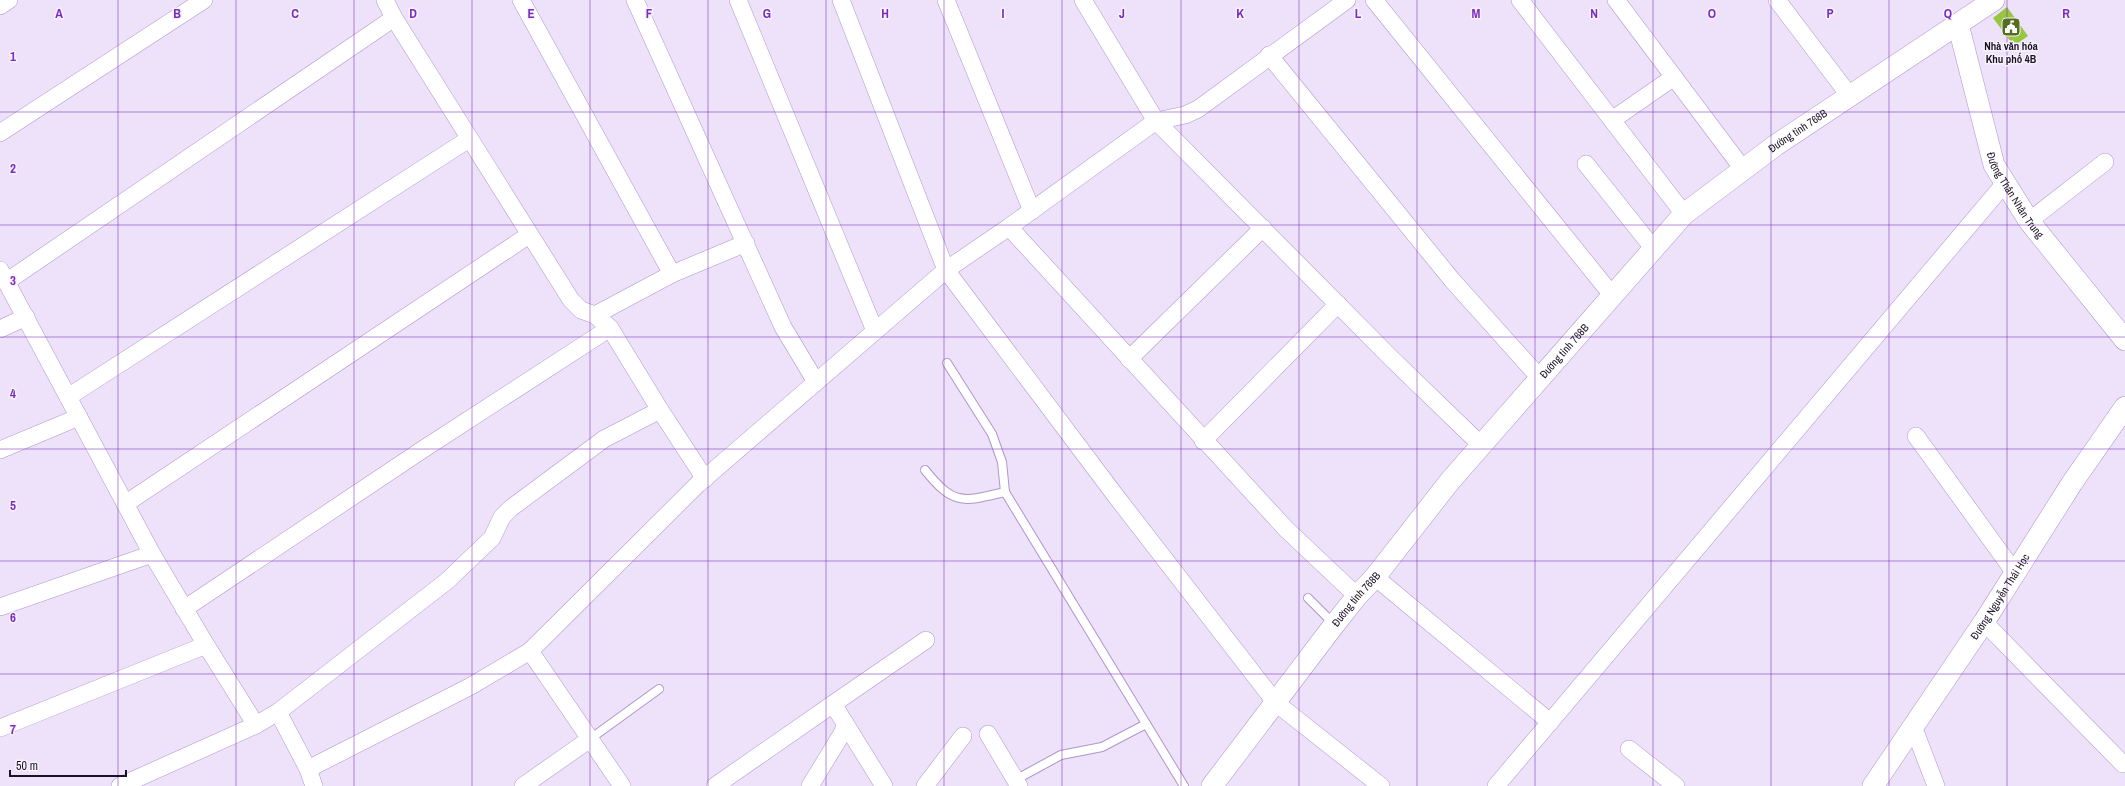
<svg xmlns="http://www.w3.org/2000/svg" width="2125" height="786" viewBox="0 0 2125 786" font-family="'Archivo Narrow',sans-serif">
	<rect width="100%" height="100%" fill="#ede2f9"/>
	<path fill="#98c640" d="M2007 7 2028 36 2014 46 1993 18Z"/>
	<g fill="none" stroke-linecap="round" stroke-linejoin="round">
		<defs>
			<g id="service">
				<path d="M947 363 992 434 1002 462 1005 492 1184 786"/>
				<path d="M925 470C954 506 963 502 1005 492"/>
				<path d="M1308 598 1334 624"/>
				<path d="M590 739 659 689"/>
				<path d="M1015 780 1061 755 1102 747 1146 724"/>
			</g>
			<g id="minor">
				<path d="M385 0 394 18 571 300 581 310 595 315 610 328 660 410 705 479"/>
				<path d="M521 0 672 274"/>
				<path d="M635 0 783 327 816 382"/>
				<path d="M738 0 875 331"/>
				<path d="M841 0 946 270 1115 495 1276 703 1381 786"/>
				<path d="M946 0 1032 211"/>
				<path d="M1083 0 1156 121 1392 359 1480 444"/>
				<path d="M1374 0 1612 295"/>
				<path d="M1520 0 1684 214"/>
				<path d="M1616 0 1743 169"/>
				<path d="M1777 0 1849 95"/>
				<path d="M0 6 9 0"/>
				<path d="M1269 55 1452 280 1540 378"/>
				<path d="M1612 120 1674 77"/>
				<path d="M0 133 204 0"/>
				<path d="M1586 164 1653 248"/>
				<path d="M2029 221 2105 162"/>
				<path d="M1009 227 1286 529 1357 596"/>
				<path d="M0 270 152 554 206 645"/>
				<path d="M6 282 394 18"/>
				<path d="M595 315 672 274 746 243"/>
				<path d="M0 329 26 317"/>
				<path d="M1129 359 1263 228"/>
				<path d="M68 397 469 139"/>
				<path d="M1916 436 2015 573"/>
				<path d="M1203 441 1338 304"/>
				<path d="M0 450 79 417"/>
				<path d="M125 504 529 235"/>
				<path d="M1375 577 1550 722"/>
				<path d="M0 607 152 554"/>
				<path d="M184 609 425 448 610 328"/>
				<path d="M1984 622 2123 764"/>
				<path d="M530 651 622 786"/>
				<path d="M833 704 926 640"/>
				<path d="M278 712 308 769 314 786"/>
				<path d="M1913 726 1936 786"/>
				<path d="M0 728 206 645 256 725"/>
				<path d="M988 734 1019 786"/>
				<path d="M1629 749 1676 786"/>
				<path d="M308 769 471 686 530 651 698 484 946 270 1009 227 1156 121 1185 115 1198 109 1347 0"/>
				<path d="M120 786 256 725 278 712 447 581 492 538 502 517 511 508 604 439 660 410"/>
				<path d="M523 786 590 739"/>
				<path d="M715 786 833 704 884 786"/>
				<path d="M810 786 843 732 845 723"/>
				<path d="M925 786 963 736"/>
				<path d="M1496 786 2005 183"/>
			</g>
			<g id="tertiary">
				<path id="s1" d="M1958 24 1994 165 2029 221 2125 340"/>
				<path id="s2" d="M1212 786 1334 625 1357 596 1375 577 1450 481 1684 214 1776 145 1994 0"/>
				<path id="s3" d="M1873 786 1984 622 2072 483 2125 407"/>
			</g>
		</defs>
		<use href="#service" stroke="#b096cc" stroke-width="10"/>
		<use href="#minor" stroke="#b096cc" stroke-width="18"/>
		<use href="#tertiary" stroke="#b096cc" stroke-width="22"/>
		<use href="#service" stroke="#fff" stroke-width="8"/>
		<use href="#minor" stroke="#fff" stroke-width="17"/>
		<use href="#tertiary" stroke="#fff" stroke-width="21"/>
	</g>
	<path fill="none" stroke="#7b2cbf" stroke-width="1" stroke-opacity="0.55" d="M118 0V786M236 0V786M354 0V786M472 0V786M590 0V786M708 0V786M826 0V786M944 0V786M1062 0V786M1181 0V786M1299 0V786M1417 0V786M1535 0V786M1653 0V786M1771 0V786M1889 0V786M2007 0V786M0 112H2125M0 225H2125M0 337H2125M0 449H2125M0 561H2125M0 674H2125"/>
	<defs>
		<symbol id="civic-square" viewBox="-11 -11 22 22"><rect x="-9" y="-9" width="18" height="18" rx="4" fill="#556f22" stroke="#f7f2fe"/><path d="M-.6-6.5H3V-4.5H.6V-3L4-1V1h2V6H-6V1h2V-1L-.6-3ZM-1.2 2.5V6h2.4V2.5Z" fill="#fff"/></symbol>
	</defs>
	<g fill-rule="evenodd">
		<use href="#civic-square" x="2000" y="16" width="22" height="22"/>
	</g>
	<g text-anchor="middle" stroke-width="3" stroke-linejoin="round" paint-order="stroke">
		<g font-size="11" font-weight="bold" fill="#1c1225" stroke="#f7f2fe">
			<text x="2011" y="50">Nhà văn hóa<tspan x="2011" dy="13">Khu phố 4B</tspan></text>
		</g>
		<g font-size="11" fill="#1c1225" stroke="#f7f2fe">
			<text dy="4" stroke="none"><textPath href="#s2" startOffset="883">Đường tỉnh 768B</textPath></text>
			<text dy="4" stroke="none"><textPath href="#s1" startOffset="182">Đường Thân Nhân Trung</textPath></text>
			<text dy="4" stroke="none"><textPath href="#s2" startOffset="560">Đường tỉnh 768B</textPath></text>
			<text dy="4" stroke="none"><textPath href="#s3" startOffset="228">Đường Nguyễn Thái Học</textPath></text>
			<text dy="4" stroke="none"><textPath href="#s2" startOffset="236">Đường tỉnh 768B</textPath></text>
		</g>
	</g>
	<g font-size="13" text-anchor="middle" font-weight="bold" fill="#7b2cbf" stroke="#f7f2fe" stroke-width="3" stroke-linejoin="round" paint-order="stroke">
		<text x="59" y="18">A</text>
		<text x="177" y="18">B</text>
		<text x="295" y="18">C</text>
		<text x="413" y="18">D</text>
		<text x="531" y="18">E</text>
		<text x="649" y="18">F</text>
		<text x="767" y="18">G</text>
		<text x="885" y="18">H</text>
		<text x="1003" y="18">I</text>
		<text x="1122" y="18">J</text>
		<text x="1240" y="18">K</text>
		<text x="1358" y="18">L</text>
		<text x="1476" y="18">M</text>
		<text x="1594" y="18">N</text>
		<text x="1712" y="18">O</text>
		<text x="1830" y="18">P</text>
		<text x="1948" y="18">Q</text>
		<text x="2066" y="18">R</text>
		<text x="13" y="61">1</text>
		<text x="13" y="173">2</text>
		<text x="13" y="285">3</text>
		<text x="13" y="398">4</text>
		<text x="13" y="510">5</text>
		<text x="13" y="622">6</text>
		<text x="13" y="734">7</text>
	</g>
	<path d="M10 770v6h116v-6" fill="none" stroke="#1c1225" stroke-width="2"/>
	<text x="16" y="770" font-size="12" fill="#1c1225" stroke="#f7f2fe" stroke-width="3" paint-order="stroke">50 m</text>
</svg>
